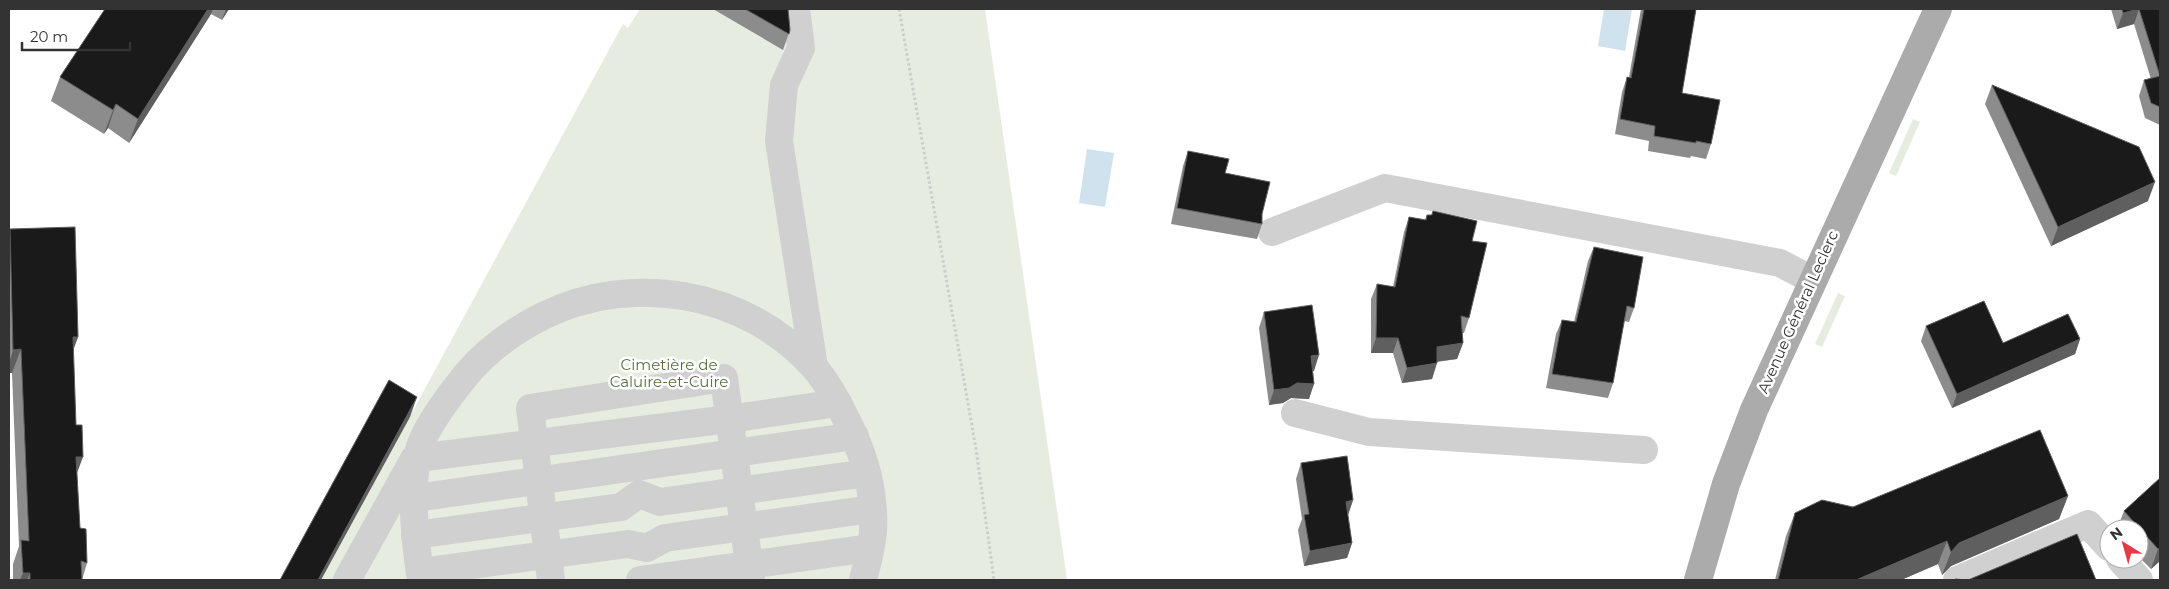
<svg xmlns="http://www.w3.org/2000/svg" width="2169" height="589" viewBox="0 0 2169 589" font-family="Montserrat,sans-serif">
	<rect width="100%" height="100%" fill="#fff"/>
	<g fill="#e6ecdf">
		<path d="M640 9H985L1067 580H321L623 24 628 28Z"/>
		<path d="M1913 119 1920 122 1896 176 1889 173Z"/>
		<path d="M1838 293 1845 296 1822 347 1815 344Z"/>
	</g>
	<g fill="#cfe2ee">
		<path d="M1604 9H1632L1625 51 1598 46Z"/>
		<path d="M1087 149 1114 153 1105 207 1079 203Z"/>
	</g>
	<g fill="none" stroke-linecap="round" stroke-linejoin="round">
		<path stroke="#cdcdcd" stroke-width="3" stroke-dasharray="2.5 2.5" stroke-linecap="butt" d="M899 9 976 449 994 580"/>
		<g stroke="#d0d0d0" stroke-width="28">
			<path d="M796 9 801 48 784 85 779 141 814 367"/>
			<path d="M1272 232 1385 188 1780 263 1812 280"/>
			<path d="M1295 413 1369 432 1644 450"/>
			<path d="M418 458 729 419 838 403"/>
			<path d="M415 498 855 436"/>
			<path d="M415 535 621 507 639 494 660 502 867 473"/>
			<path d="M2120 559 2139 580"/>
			<path d="M420 572 628 544 647 548 665 538 872 509"/>
			<path d="M347 580 414 459"/>
			<path d="M421 580C415 542 409 488 419 450 424 429 452 392 466 375 487 350 513 331 543 316 632 272 746 291 814 367 827 382 838 402 847 421 864 454 875 492 873 531 872 547 867 564 863 580"/>
			<path d="M551 580 530 408 724 378 751 580"/>
			<path d="M640 580 870 548"/>
			<path d="M1957 580 2088 524 2109 547"/>
		</g>
		<path stroke="#ababab" stroke-width="28" d="M1698 580 1726 484 1754 410 1938 9"/>
	</g>
	<g fill="#8c8c8c">
		<path d="M105 9H229L222 20 211 14 129 143 108 128 104 134 51 101 60 77Z"/>
		<path d="M713 9H788L790 30 783 50Z"/>
		<path d="M1641 9H1696L1682 93 1711 144 1706 159 1691 156 1690 158 1648 151 1649 141 1615 134 1622 92 1627 77H1629Z"/>
		<path d="M2111 9H2160V125L2145 118 2139 96 2144 80 2151 79 2134 24 2117 29Z"/>
		<path d="M1992 85 2148 201 2051 246 1985 104Z"/>
		<path d="M1188 151 1225 173 1262 214V224L1257 239 1171 224 1183 166Z"/>
		<path d="M1433 211 1472 241 1469 318 1464 333H1462L1463 343 1457 359 1437 362 1432 379 1402 383 1393 353H1371V299L1377 284 1393 287 1404 232 1409 217 1425 220 1427 215H1431Z"/>
		<path d="M10 229 78 337 73 351 77 473 80 528 87 563 82 580H13V564L19 546 12 373H9V231Z"/>
		<path d="M1594 247 1634 308 1629 322 1624 321 1613 383 1608 398 1546 388 1556 334 1562 320 1574 322 1588 261Z"/>
		<path d="M1264 312 1314 371H1313L1309 399 1291 398 1283 403 1269 405 1259 328Z"/>
		<path d="M1926 326 2003 343 2080 339 2075 354 1952 408 1921 341Z"/>
		<path d="M1301 463 1353 500 1348 515 1352 543 1347 558 1304 566 1298 530 1302 519 1296 479Z"/>
		<path d="M2160 478V561L2151 569 2139 557V529H2117L2124 511Z"/>
		<path d="M2068 496 2059 519 1951 566 1942 575 1938 564 1901 580H1775L1786 536 1795 513 1853 507Z"/>
	</g>
	<g fill="#5f5f5f">
		<path d="M208 9H213L211 14 129 143 138 119Z"/>
		<path d="M226 9H229L222 20Z"/>
		<path d="M2138 9H2139L2134 24 2117 29 2123 13Z"/>
		<path d="M116 104 108 128 104 134 113 110Z"/>
		<path d="M2155 182 2148 201 2051 246 2058 227Z"/>
		<path d="M73 337H78L69 361Z"/>
		<path d="M1376 338H1398L1393 353H1371Z"/>
		<path d="M2080 339 2075 354 1952 408 1957 394Z"/>
		<path d="M1463 343 1457 359 1431 362 1437 347Z"/>
		<path d="M21 349 12 373H9V363L13 350Z"/>
		<path d="M1319 355 1314 371H1305L1311 356Z"/>
		<path d="M1437 363 1432 379 1402 383 1407 368Z"/>
		<path d="M1297 383 1314 384 1309 399 1291 398 1283 403 1269 405 1274 390Z"/>
		<path d="M417 397 410 417 321 580H318Z"/>
		<path d="M76 457H83L74 481Z"/>
		<path d="M2068 496 2059 519 1951 566 1942 575 1951 552 1959 543Z"/>
		<path d="M1353 500 1348 515 1346 502Z"/>
		<path d="M1947 541 1938 564 1901 580H1856Z"/>
		<path d="M1352 543 1347 558 1304 566 1310 551Z"/>
		<path d="M2160 547V561L2151 569 2158 549Z"/>
		<path d="M23 573H30L27 580H20Z"/>
	</g>
	<g fill="#1a1a1a" stroke="#5f5f5f">
		<path d="M105 9H208L138 119 116 104 113 110 60 77Z"/>
		<path d="M745 9H788L790 30 789 34Z"/>
		<path d="M1644 9H1696L1682 93 1720 100 1711 144 1696 141V143L1654 136 1655 126 1620 119 1627 77 1631 78Z"/>
		<path d="M2122 9H2138L2123 13Z"/>
		<path d="M2139 9H2160V76Z"/>
		<path d="M2160 76V107L2151 103 2144 80Z"/>
		<path d="M1992 85 2139 147 2155 182 2058 227Z"/>
		<path d="M1188 151 1229 159 1225 173 1270 182 1262 214V224L1177 208Z"/>
		<path d="M1433 211 1477 221 1472 241 1487 243 1469 318 1461 316 1463 343 1437 347V363L1407 368 1398 338H1376L1377 284 1395 287 1409 217 1426 220 1427 215H1432Z"/>
		<path d="M75 227 78 337H73L76 425H82L83 457H76L80 528 86 529 87 563 81 561 82 580H30V573H23L21 540 29 541 21 349 13 350 10 229Z"/>
		<path d="M1594 247 1643 257 1634 308 1627 306 1613 383 1552 374 1562 320 1576 322Z"/>
		<path d="M1984 301 2003 343 2068 314 2080 339 1957 394 1926 326Z"/>
		<path d="M1312 305 1319 355 1311 356 1314 384 1297 383 1289 388 1274 390 1264 312Z"/>
		<path d="M389 380 417 397 318 580H280Z"/>
		<path d="M2040 430 2068 496 1959 543 1951 552 1947 541 1856 580H1778L1795 513 1822 500 1853 507Z"/>
		<path d="M1347 456 1353 500 1346 502 1352 543 1310 551 1304 515 1309 514 1301 463Z"/>
		<path d="M2160 478V547L2158 549 2124 511Z"/>
		<path d="M2077 534 2096 580H1955V579L1968 580Z"/>
	</g>
	<g text-anchor="middle" stroke-width="5" stroke-linejoin="round" paint-order="stroke">
		<g font-size="15" fill="#333" stroke="#fff">
			<text transform="translate(1798 312) rotate(-66)" y="5">Avenue Général Leclerc</text>
		</g>
		<g font-size="15" fill="#56703f" stroke="#fff">
			<text x="669" y="370">Cimetière de<tspan x="669" dy="17">Caluire-et-Cuire</tspan></text>
		</g>
	</g>
	<rect width="2169" height="589" fill="none" stroke="#333333" stroke-width="20"/>
	<g transform="translate(2124 544) rotate(323)"><circle r="24" fill="#ffffff" stroke="#adadad"/>
	<path d="M0-4L9 19L0 12L-9 19Z" fill="#e63946"/>
	<text y="-8" font-size="14" font-weight="bold" text-anchor="middle" fill="#333333">N</text>
	</g>
	<path d="M22 42v8h108v-8" fill="none" stroke="#333333" stroke-width="2.5"/>
	<text x="30" y="42" font-size="15" fill="#333333" stroke="#ffffff" stroke-width="4" paint-order="stroke">20 m</text>
</svg>
